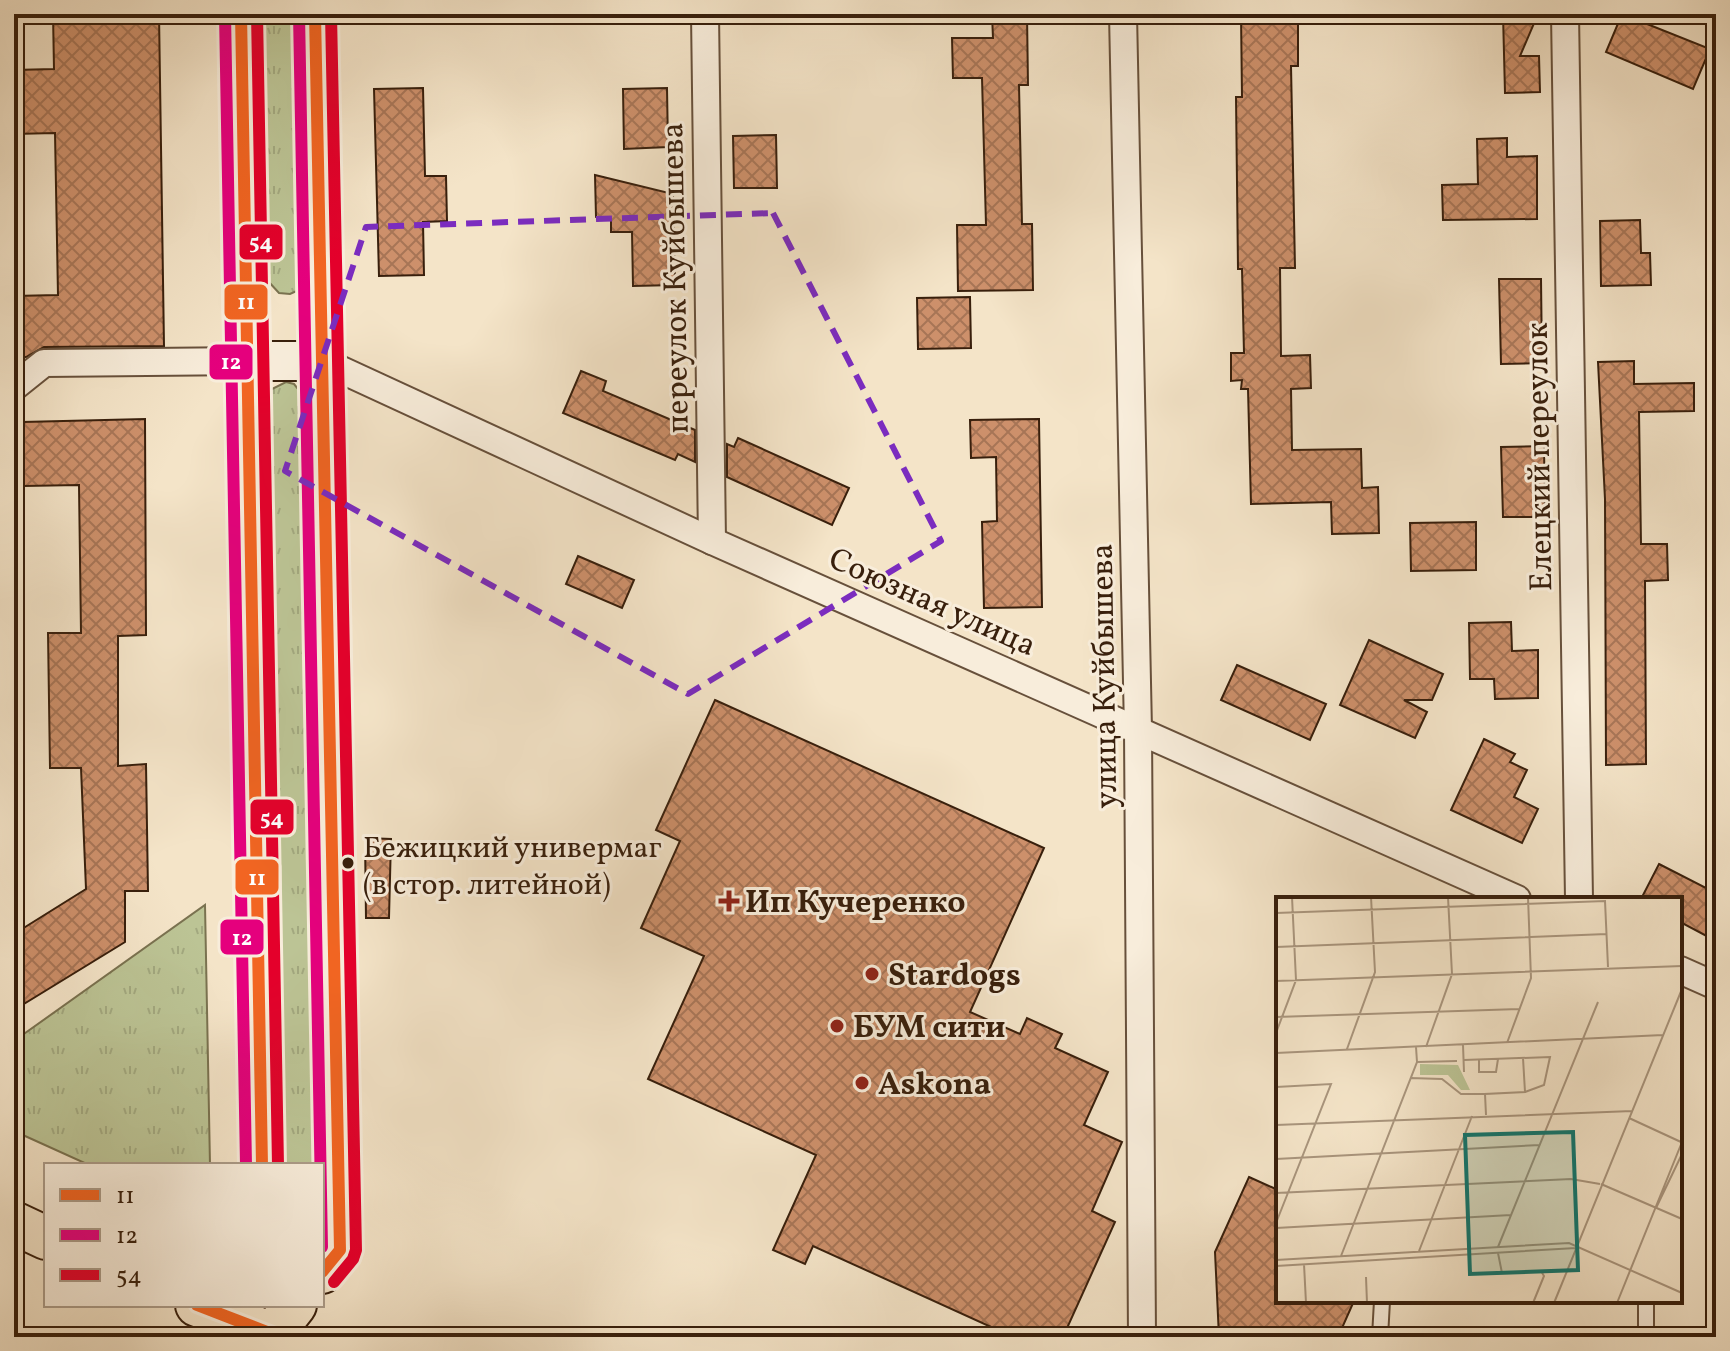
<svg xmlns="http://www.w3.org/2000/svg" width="1730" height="1351" viewBox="0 0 1730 1351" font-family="Vollkorn,serif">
	<defs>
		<pattern id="grass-tufts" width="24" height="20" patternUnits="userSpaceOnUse" patternTransform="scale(2)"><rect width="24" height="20" fill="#bcc495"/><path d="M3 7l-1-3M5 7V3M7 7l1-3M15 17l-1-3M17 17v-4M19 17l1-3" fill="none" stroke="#a2a87f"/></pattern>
		<pattern id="building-cross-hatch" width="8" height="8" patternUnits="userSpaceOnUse" patternTransform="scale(2)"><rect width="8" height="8" fill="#cd906b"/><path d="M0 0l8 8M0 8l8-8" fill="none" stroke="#a77556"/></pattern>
	</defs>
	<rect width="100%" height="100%" fill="#f4e4c8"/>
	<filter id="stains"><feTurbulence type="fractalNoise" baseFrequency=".0025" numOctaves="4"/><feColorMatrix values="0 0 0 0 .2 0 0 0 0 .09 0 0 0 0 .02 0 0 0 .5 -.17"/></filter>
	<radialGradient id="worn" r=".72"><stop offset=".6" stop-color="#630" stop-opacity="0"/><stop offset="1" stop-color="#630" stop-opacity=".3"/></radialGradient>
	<g fill="url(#grass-tufts)" stroke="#7a7250" stroke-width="2">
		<path d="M260 14H299L301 289 290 294 279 293 268 281Z"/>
		<path d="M286 382 294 384 303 395 318 1165H280L268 397 270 390Z"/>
		<path d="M205 905 210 1165H89L14 1131V1041Z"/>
	</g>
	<g fill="url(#building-cross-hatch)" stroke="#381f0c" stroke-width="2">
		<path d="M53 14H159L164 346 44 347 26 357H14V296L58 295 55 133 14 134V70L54 69Z"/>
		<path d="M992 14H1027L1028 85H1019L1022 224H1032L1033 290 958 291 957 225H986L982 78H953L952 38H993Z"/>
		<path d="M1241 14H1298V66H1291L1295 268H1280L1281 356 1310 355 1311 388 1291 389 1292 450 1361 449 1362 488 1378 487 1379 533 1332 534 1331 502 1251 504 1248 389H1241L1242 380 1231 381V353H1244L1242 269H1238L1236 97H1242Z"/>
		<path d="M1503 14H1538L1520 56H1539L1540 92 1505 93Z"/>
		<path d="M1622 14 1710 49 1693 89 1606 52Z"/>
		<path d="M423 88 425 176H446L447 221 423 222 424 275 379 276 374 89Z"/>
		<path d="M667 88 668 147 624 149 623 89Z"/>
		<path d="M776 135 777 188H734L733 136Z"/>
		<path d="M1507 138V157L1537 156V219L1443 220 1442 185 1478 184 1477 139Z"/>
		<path d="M595 175 673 194 675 285 633 286 632 232H611V220L596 217Z"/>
		<path d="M1640 220 1641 253H1650L1651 285 1601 286 1600 221Z"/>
		<path d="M1499 279H1541L1542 363 1501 364Z"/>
		<path d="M970 297 971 348 918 349 917 298Z"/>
		<path d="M1634 361V384L1694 383V411L1639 412 1641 544H1667L1668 580 1645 581 1646 764 1606 765 1605 499 1598 362Z"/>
		<path d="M581 371 606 381 603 391 695 430V462L678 454 675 460 563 413Z"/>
		<path d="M145 419 146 635 118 636V766L146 764 148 891H125V942L14 1010V934L86 889 81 768H50L48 633H81L79 485 24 486 23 422Z"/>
		<path d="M1039 419 1042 607 984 608 982 522 997 521 996 457 971 458 970 420Z"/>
		<path d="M738 438 849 488 832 525 727 477V444L734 447Z"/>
		<path d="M1544 446 1545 517H1503L1501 447Z"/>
		<path d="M1476 522V570L1411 571 1410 523Z"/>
		<path d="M578 556 634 580 622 608 566 584Z"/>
		<path d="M1511 622 1512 651 1538 650V698L1495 699 1494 679H1470L1469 623Z"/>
		<path d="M1369 640 1443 674 1432 700H1404L1427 712 1415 738 1340 705Z"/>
		<path d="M1237 665 1326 704 1310 740 1221 700Z"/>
		<path d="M715 700 1044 848 970 1012 1020 1034 1027 1018 1062 1034 1055 1048 1108 1072 1084 1125 1122 1142 1092 1211 1115 1222 1063 1337H1013L813 1246 805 1264 773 1250 816 1155 648 1079 704 956 641 928 680 841 656 830Z"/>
		<path d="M1484 739 1515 754 1510 762 1527 770 1514 797 1538 809 1522 843 1451 810Z"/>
		<path d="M365 838 391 839 389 918H366Z"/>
		<path d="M1659 864 1716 893V941L1680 922V899H1641Z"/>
		<path d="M1249 1177 1278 1190V1301H1354L1338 1337H1219L1215 1252Z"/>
	</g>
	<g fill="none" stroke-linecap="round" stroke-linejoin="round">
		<defs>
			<g id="service">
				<path d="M1380 1337 1382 1301"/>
				<path d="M1646 1337V1301"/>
			</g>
			<g id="minor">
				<path d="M705 14 712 541"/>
				<path d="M1123 14 1138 730 1142 1337"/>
				<path d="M1565 14 1579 899"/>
				<path d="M322 361 712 541 1517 899"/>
				<path d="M14 387 44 363 250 361"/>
				<path d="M1680 970 1716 986"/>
			</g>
			<path id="secondary" d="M250 361H322"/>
			<g id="primary">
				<path d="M241 14 262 1165"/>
				<path d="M315 14 340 1250 322 1272"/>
				<path d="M14 1223 46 1238"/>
				<path d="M197 1305 272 1334"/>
				<path d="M270 1337 295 1305"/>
			</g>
		</defs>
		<use href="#service" stroke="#67503b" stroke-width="18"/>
		<use href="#minor" stroke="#67503b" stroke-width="30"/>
		<use href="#secondary" stroke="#381f0c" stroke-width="42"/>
		<use href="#primary" stroke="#381f0c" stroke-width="46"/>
		<use href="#service" stroke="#f8eddb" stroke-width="14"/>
		<use href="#minor" stroke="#f8eddb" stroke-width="26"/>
		<use href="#secondary" stroke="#f8eddb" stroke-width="38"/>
		<use href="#primary" stroke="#f4e4c8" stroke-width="42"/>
		<defs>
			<g id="bus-1">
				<path d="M241 14 262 1165"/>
				<path d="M315 14 340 1250 322 1272"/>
				<path d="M197 1305 280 1337"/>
			</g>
			<g id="bus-2">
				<path d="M225 14 246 1165"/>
				<path d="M299 14 322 1247"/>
			</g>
			<g id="bus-3">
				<path d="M257 14 278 1165"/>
				<path d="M331 14 356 1250 353 1259 334 1282"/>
			</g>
		</defs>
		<use href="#bus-1" stroke="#f8eddb" stroke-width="18"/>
		<use href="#bus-2" stroke="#f8eddb" stroke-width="18"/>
		<use href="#bus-3" stroke="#f8eddb" stroke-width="18"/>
		<use href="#bus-1" stroke="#f26522" stroke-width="12"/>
		<use href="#bus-2" stroke="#e5007d" stroke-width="12"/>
		<use href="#bus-3" stroke="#e4002b" stroke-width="12"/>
	</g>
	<path fill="none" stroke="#7b2cbf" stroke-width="6" stroke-dasharray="16 10" stroke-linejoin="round" d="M773 213 941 541 688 694 285 471 366 227Z"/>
	<circle fill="#381f0c" stroke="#f8eddb" stroke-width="3" cx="348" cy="863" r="7"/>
	<g fill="#8f2418" stroke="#f8eddb" stroke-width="3">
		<path d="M725 889h8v8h8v8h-8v8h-8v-8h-8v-8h8z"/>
		<circle cx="872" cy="974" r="8"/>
		<circle cx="837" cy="1026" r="8"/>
		<circle cx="862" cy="1083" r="8"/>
	</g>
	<g text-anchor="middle" stroke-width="6" stroke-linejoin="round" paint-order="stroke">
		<g font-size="30" fill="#381f0c" stroke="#f8eddb" text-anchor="start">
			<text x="363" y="857">Бежицкий универмаг<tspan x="363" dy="37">(в стор. литейной)</tspan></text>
		</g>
		<g font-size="32" fill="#381f0c" stroke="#f8eddb">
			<text transform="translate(674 278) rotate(-91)" y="11">переулок Куйбышева</text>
			<text transform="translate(1538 457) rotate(-91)" y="11">Елецкий переулок</text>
			<text transform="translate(933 601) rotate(24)" y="11">Союзная улица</text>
			<text transform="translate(1103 676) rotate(-91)" y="11">улица Куйбышева</text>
		</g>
		<g font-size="32" font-weight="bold" fill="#381f0c" stroke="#f8eddb" text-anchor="start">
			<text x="745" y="912">Ип Кучеренко</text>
			<text x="888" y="985">Stardogs</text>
			<text x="853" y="1037">БУМ сити</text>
			<text x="878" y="1094">Askona</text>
		</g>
	</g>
	<g transform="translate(1276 897)">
		<rect width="406" height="406" fill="#f4e4c8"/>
		<path d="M144 167 182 168 194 193H185L172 178H144Z" fill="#bcc495"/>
		<path fill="none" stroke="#a9957d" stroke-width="2" d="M0 16 329 4 332 70M0 50 331 37M0 84 406 69M0 120 243 112M0 136 20 83 16 0M231 146 255 81 252 0M187 148 188 175M150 150 176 77 172 0M71 152 99 75 95 0M0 156 387 138M203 162V175H220L222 162M188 163 274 160 268 188 249 195M141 165 181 164M134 181 166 182 185 197H209M0 190 55 187 0 326M210 218 209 197 249 195 247 161M353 221 405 245M0 228 356 214M0 262 264 248M325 287 406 322M0 296 295 282 324 287M380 311 406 257M0 331 235 318M222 350 322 105M143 354 196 219M222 356 226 376 265 374 268 379 257 406M65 359 141 165 140 150M0 363 293 346 406 396M28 367 30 406M0 369 300 351M90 380 91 406M278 406 406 92M341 406 406 245"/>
		<path fill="#0f766e" fill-opacity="0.15" stroke="#0f766e" stroke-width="4" d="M297 235 302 373 194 377 189 238Z"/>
		<rect width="406" height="406" fill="none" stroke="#381f0c" stroke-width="4"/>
	</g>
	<g stroke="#f8eddb" stroke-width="3">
		<rect x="238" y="223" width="46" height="38" rx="8" fill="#e4002b"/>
		<rect x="223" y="283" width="46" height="38" rx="8" fill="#f26522"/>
		<rect x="208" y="343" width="46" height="38" rx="8" fill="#e5007d"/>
		<rect x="249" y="798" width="46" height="38" rx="8" fill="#e4002b"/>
		<rect x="234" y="858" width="46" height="38" rx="8" fill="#f26522"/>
		<rect x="219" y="918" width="46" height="38" rx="8" fill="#e5007d"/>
	</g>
	<g font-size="22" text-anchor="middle" font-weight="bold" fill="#fff">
		<text x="261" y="249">54</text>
		<text x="246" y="309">11</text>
		<text x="231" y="369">12</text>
		<text x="272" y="825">54</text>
		<text x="257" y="885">11</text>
		<text x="242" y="945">12</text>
	</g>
	<rect width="1730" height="1351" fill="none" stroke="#f4e4c8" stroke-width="48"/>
	<rect x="16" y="16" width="1698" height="1319" fill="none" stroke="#381f0c" stroke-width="4"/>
	<rect x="24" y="24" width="1682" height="1303" fill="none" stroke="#381f0c" stroke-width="2"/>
	<rect x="44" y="1163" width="280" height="144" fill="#f8eddb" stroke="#ab9b88" stroke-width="2"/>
	<rect x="60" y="1189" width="40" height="12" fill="#f26522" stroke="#ab9b88" stroke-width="2"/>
	<text x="116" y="1203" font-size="24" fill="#381f0c">11</text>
	<rect x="60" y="1229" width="40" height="12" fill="#e5007d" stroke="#ab9b88" stroke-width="2"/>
	<text x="116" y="1243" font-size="24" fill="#381f0c">12</text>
	<rect x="60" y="1269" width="40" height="12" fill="#e4002b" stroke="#ab9b88" stroke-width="2"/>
	<text x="116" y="1283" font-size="24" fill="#381f0c">54</text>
	<rect width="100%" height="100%" filter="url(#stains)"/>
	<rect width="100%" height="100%" fill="url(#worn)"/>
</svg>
